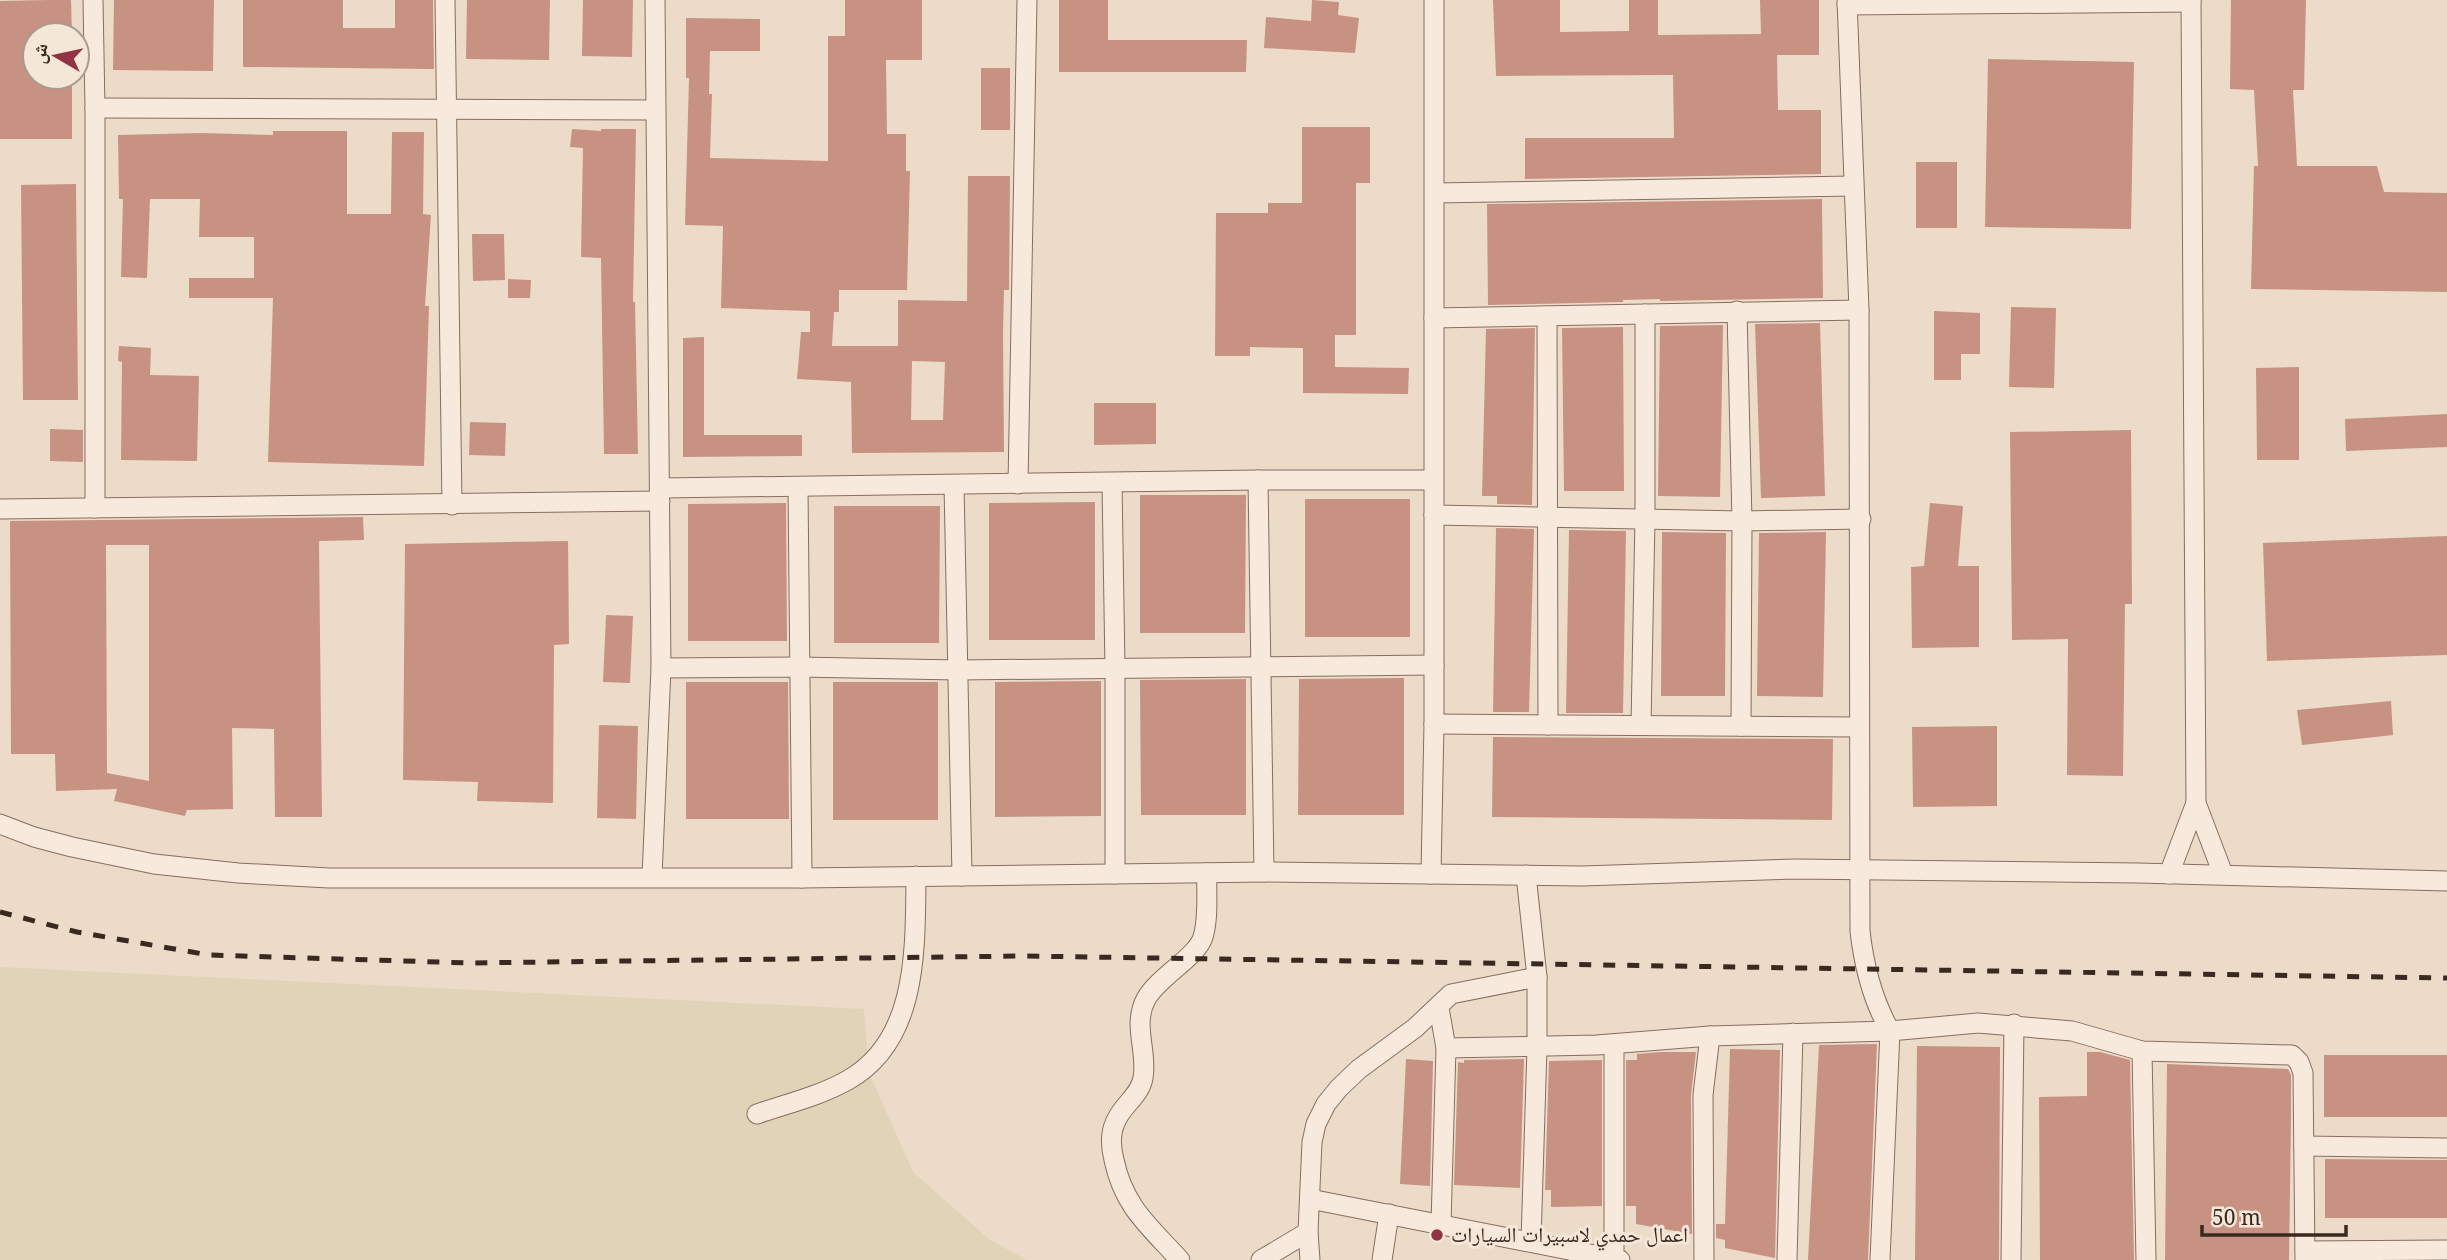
<svg xmlns="http://www.w3.org/2000/svg" width="2447" height="1260" viewBox="0 0 2447 1260" font-family="'Noto Serif','Noto Naskh Arabic',serif">
	<rect width="100%" height="100%" fill="#ecdbc9"/>
	<path fill="#e1d3b7" d="M0 967 864 1009 869 1073 913 1172 990 1240 1027 1260H0Z"/>
	<g fill="#c79282" fill-rule="evenodd">
		<path d="M48 0H71L72 35H35V77H72V139H0V1Z"/>
		<path d="M114 0H214L213 71 113 70Z"/>
		<path d="M243 0H343V28H395V0H433L434 69 243 67Z"/>
		<path d="M467 0H550L549 60 466 59Z"/>
		<path d="M583 0H633L632 57 582 56Z"/>
		<path d="M845 0H922V60H886L887 134H906V171H910L907 290H839V312H834L832 346H898V300L967 301 968 176H1010L1009 290H1004L1003 333 1004 452 852 453 851 382 797 379 801 332H810V311L721 308 723 226 685 225 689 78H686V18L760 19V51H710L709 94H712L710 158 828 161V36H845ZM912 361 945 362 943 420H911Z"/>
		<path d="M1059 0H1108V40H1247L1246 72H1059Z"/>
		<path d="M1312 0 1339 2 1338 15 1359 18 1355 53 1264 48 1266 17 1311 21Z"/>
		<path d="M1493 0H1560V32L1629 31V0H1658V35L1761 34 1760 0H1819V55H1777L1778 110H1821V174L1525 179V138H1674L1673 75 1496 76Z"/>
		<path d="M2231 0H2306L2304 90H2293L2297 166H2377L2384 192 2447 193V292L2251 289 2254 166H2258L2254 90 2230 89Z"/>
		<path d="M1988 59 2134 62 2131 229 1985 227Z"/>
		<rect x="981" y="68" width="29" height="62"/>
		<path d="M1302 127H1370V183H1356V335H1335V367L1409 368 1408 394 1303 393V348L1250 347V356H1215L1216 213H1268V203H1302Z"/>
		<path d="M572 129 601 131V129H636L633 302H635L638 454H604L601 258 581 257 583 148 570 147Z"/>
		<path d="M273 131H347V214H391L392 132H424L423 214 431 215 425 306H429L424 466 268 462 273 298H189V278H254V237H199L200 199H150L147 278 121 277 123 199H119L118 135 202 133 273 135Z"/>
		<rect x="1916" y="162" width="41" height="66"/>
		<path d="M76 184 78 400H23L21 185Z"/>
		<path d="M1822 199 1823 298 1660 301V299L1623 300V302L1488 305 1487 204Z"/>
		<path d="M472 234H504L505 280 473 281Z"/>
		<path d="M508 279 531 280 530 298H508Z"/>
		<path d="M2011 307 2056 308 2054 388 2009 387Z"/>
		<path d="M1934 311 1980 313V354H1961V380H1934Z"/>
		<path d="M1820 323 1825 496 1761 498 1755 324Z"/>
		<path d="M1723 325 1720 497 1658 496 1660 326Z"/>
		<path d="M1623 327 1624 491H1564L1562 328Z"/>
		<path d="M1535 328 1532 505 1497 504V496H1482L1486 329Z"/>
		<path d="M704 337V435H802V456L683 457V338Z"/>
		<path d="M119 346 151 348 150 375 199 376 197 461 121 460 122 362 118 361Z"/>
		<path d="M2299 367V460H2257L2256 368Z"/>
		<path d="M1094 403H1156V444L1094 445Z"/>
		<path d="M2447 414V447L2346 451 2345 419Z"/>
		<path d="M470 422 506 423 505 456 469 455Z"/>
		<path d="M50 429 83 430V462L50 461Z"/>
		<path d="M2131 430 2132 604H2125L2123 776 2067 775 2068 639 2012 640 2010 432Z"/>
		<path d="M1140 495H1246L1245 633H1140Z"/>
		<rect x="1305" y="499" width="105" height="138"/>
		<path d="M1095 502V640H989V503Z"/>
		<path d="M786 503 787 641H688V504Z"/>
		<path d="M1930 503 1963 506 1958 566H1979V647L1912 648 1911 567 1924 566Z"/>
		<path d="M834 506H940L939 643H834Z"/>
		<path d="M363 517 364 540 319 541 322 817H275L274 729 232 728 233 809 187 810 185 816 114 801 117 789 56 791 55 754H11L10 521ZM106 545H149V781L107 773Z"/>
		<path d="M1496 528 1534 529 1529 712H1493Z"/>
		<path d="M1569 530 1626 531 1623 713H1566Z"/>
		<path d="M1662 532 1726 533 1725 696H1661Z"/>
		<path d="M1826 532 1823 697 1757 696 1759 533Z"/>
		<path d="M2447 536V655L2267 661 2263 543Z"/>
		<path d="M568 541 569 644 554 645 553 803 477 801 478 782 403 780 405 544Z"/>
		<path d="M606 615 633 616 630 683 603 682Z"/>
		<path d="M1404 678V815H1298L1299 679Z"/>
		<path d="M1246 679V815H1141L1140 680Z"/>
		<path d="M1101 681V816L995 817V682Z"/>
		<path d="M686 682H788L789 819H686Z"/>
		<rect x="833" y="682" width="105" height="138"/>
		<path d="M2391 701 2393 735 2302 745 2297 710Z"/>
		<path d="M599 725 638 726 636 819 597 818Z"/>
		<path d="M1997 726V806L1913 807 1912 727Z"/>
		<path d="M1493 737 1833 739 1832 820 1492 817Z"/>
		<path d="M1877 1044 1868 1260H1808L1819 1045Z"/>
		<path d="M1917 1046 2000 1047 1999 1260H1915Z"/>
		<path d="M1730 1049 1780 1050 1775 1258 1725 1248V1240L1716 1238V1224H1725Z"/>
		<path d="M1661 1052H1696L1691 1095 1692 1234 1636 1224V1206H1626V1060H1637V1054Z"/>
		<path d="M2087 1052H2100L2130 1060 2134 1260H2040L2039 1097 2087 1096Z"/>
		<rect x="2324" y="1055" width="123" height="62"/>
		<path d="M1406 1059 1433 1061 1430 1186 1400 1184Z"/>
		<path d="M1524 1059 1520 1188 1454 1185 1458 1062 1464 1063V1060Z"/>
		<path d="M1602 1060V1206L1551 1207V1190H1545L1549 1061Z"/>
		<path d="M2167 1064 2288 1069 2291 1075V1115L2289 1260H2165Z"/>
		<path d="M2325 1159 2447 1160V1218H2325Z"/>
	</g>
	<g fill="none" stroke-linecap="round" stroke-linejoin="round">
		<defs>
			<g id="minor">
				<path d="M93 0 95 108V508"/>
				<path d="M445 0 452 505"/>
				<path d="M1847 0 1859 310 1860 931C1864 967 1872 999 1890 1031L1880 1260"/>
				<path d="M2191 0 2196 803 2223 874"/>
				<path d="M1847 5 2191 2"/>
				<path d="M95 108 655 110"/>
				<path d="M1435 193 1853 186"/>
				<path d="M1737 311 1742 521 1741 726"/>
				<path d="M1547 316 1548 725"/>
				<path d="M1434 318 1859 310"/>
				<path d="M1258 480 1264 872"/>
				<path d="M1112 483 1115 669V874"/>
				<path d="M1018 484 1027 0"/>
				<path d="M954 485 962 876"/>
				<path d="M661 488 1258 480H1433"/>
				<path d="M798 488 802 878"/>
				<path d="M0 509 660 501"/>
				<path d="M1434 515 1742 521 1861 519"/>
				<path d="M661 668 799 667 958 670 1434 665"/>
				<path d="M1434 724 1859 727"/>
				<path d="M1641 725 1645 518V314"/>
				<path d="M0 824 34 837 72 847 154 864 238 873 329 878H802L1264 872 1582 876 1797 869 2138 873 2447 881"/>
				<path d="M1431 874 1434 724V0"/>
				<path d="M2169 874 2196 803"/>
				<path d="M1526 875 1537 977V1047L1531 1242"/>
				<path d="M652 877 661 668 655 0"/>
				<path d="M1439 1008 1446 1048 1441 1224"/>
				<path d="M1446 1048 1597 1045 1710 1036 1890 1031 1978 1023 2072 1031 2142 1051 2292 1055 2299 1062 2303 1073 2305 1260"/>
				<path d="M2142 1051 2146 1260"/>
				<path d="M757 1114C786 1104 820 1096 848 1080 919 1040 915 947 916 876"/>
				<path d="M2304 1146 2447 1148"/>
				<path d="M1310 1199 1620 1260"/>
				<path d="M2305 1251 2447 1250"/>
				<path d="M1180 1260C1149 1226 1124 1207 1114 1160 1111 1148 1110 1134 1115 1123 1121 1106 1140 1096 1143 1078 1148 1052 1132 1025 1146 999 1158 977 1197 957 1203 937 1209 917 1206 893 1207 873"/>
				<path d="M1261 1260 1308 1232"/>
				<path d="M1310 1260 1308 1232 1312 1142 1316 1124 1326 1104 1339 1088 1359 1069 1415 1028 1451 994 1537 977"/>
				<path d="M1382 1260 1389 1214"/>
				<path d="M1614 1260V1044"/>
				<path d="M1704 1260 1703 1095 1710 1036"/>
				<path d="M1787 1260 1793 1033"/>
				<path d="M2011 1260 2014 1024"/>
			</g>
		</defs>
		<use href="#minor" stroke="#876d5f" stroke-width="21"/>
		<use href="#minor" stroke="#f7eadc" stroke-width="19"/>
		<path stroke="#392921" stroke-width="5" stroke-dasharray="12 12" stroke-linecap="butt" d="M0 912 77 932 209 955 469 963 1024 956 2447 978"/>
	</g>
	<circle fill="#923345" stroke="#f4e7d8" stroke-width="2.5" cx="1437" cy="1235" r="7"/>
	<g text-anchor="middle" stroke-width="6" stroke-linejoin="round" paint-order="stroke">
		<g font-size="21" fill="#392921" stroke="#f4e7d8" text-anchor="start">
			<text x="1451" y="1242">اعمال حمدي لاسبيرات السيارات</text>
		</g>
	</g>
	<g transform="translate(56 56) rotate(279)"><circle r="33" fill="#f4e7d8" stroke="#a99b8f" stroke-width="2"/>
	<path d="M0-5L12 26L0 18L-12 26Z" fill="#923345"/>
	<text y="-10" font-size="19" font-weight="bold" text-anchor="middle" fill="#392921">ش</text>
	</g>
	<path d="M2202 1225v10h144v-10" fill="none" stroke="#392921" stroke-width="3.5"/>
	<text x="2212" y="1225" font-size="21" fill="#392921" stroke="#f4e7d8" stroke-width="5" paint-order="stroke">50 m</text>
</svg>
